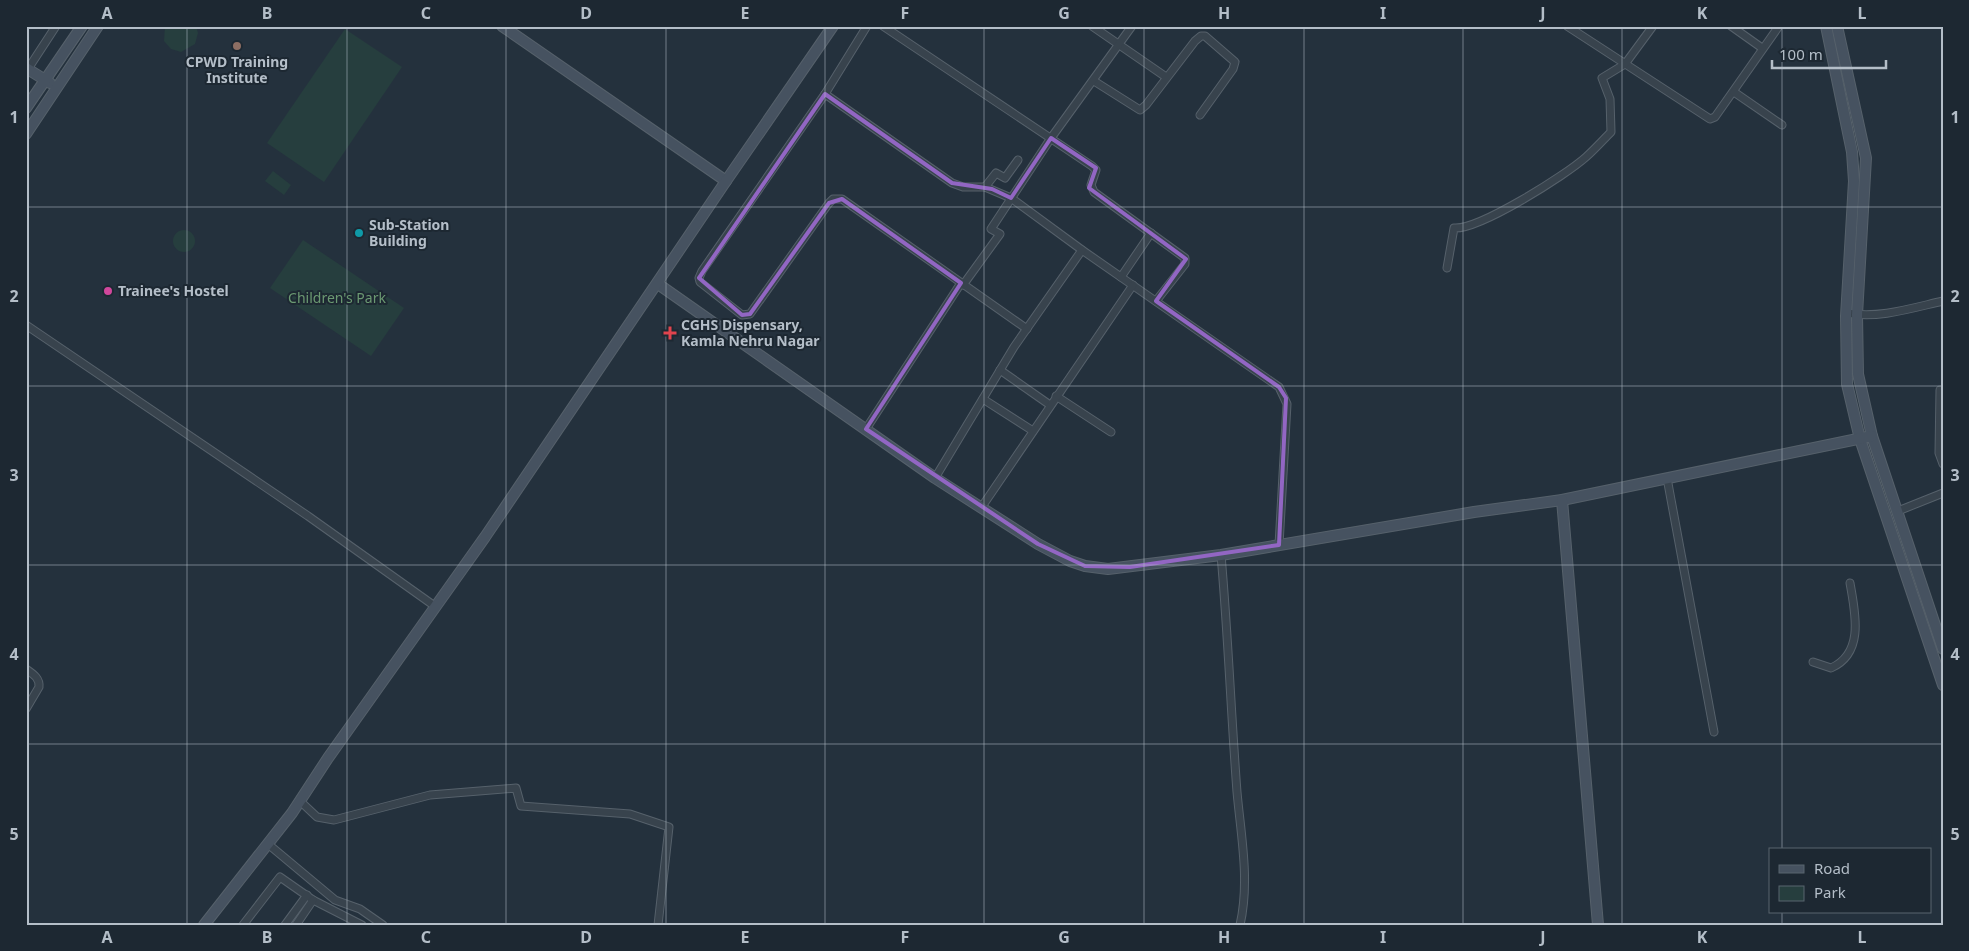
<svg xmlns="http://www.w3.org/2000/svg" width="1969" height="951" viewBox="0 0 1969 951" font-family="'Noto Sans',sans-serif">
	<rect width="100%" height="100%" fill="#24313d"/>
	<g fill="#263e3e">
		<path d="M165 26H196L198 33 195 44 181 52 171 49 164 41Z"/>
		<path d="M345 29 402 67 324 182 267 143Z"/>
		<path d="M273 171 291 185 284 195 265 181Z"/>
		<circle cx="184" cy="241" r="11"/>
		<path d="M303 240 404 308 371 356 270 288Z"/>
	</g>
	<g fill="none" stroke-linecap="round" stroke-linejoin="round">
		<defs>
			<g id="street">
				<path d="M867 26 825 94 702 271 699 278 700 282 742 315 750 314 829 203 833 199H842L1027 329"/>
				<path d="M883 26 1092 166 1096 170 1091 185 1094 192 1185 258V264L1156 301"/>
				<path d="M1092 26 1166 77"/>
				<path d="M1567 26 1710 119 1715 117 1779 26"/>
				<path d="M1731 26 1762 48"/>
				<path d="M26 72 56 26"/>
				<path d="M1094 81 1140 110 1146 105 1195 41 1201 36H1205L1235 62 1233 69 1200 115"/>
				<path d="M1734 92 1782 125"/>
				<path d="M825 94 952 183 963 187H985L1011 198 1082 250 1279 387 1287 404 1279 545"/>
				<path d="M985 187 996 173 1005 178 1018 160"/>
				<path d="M1447 268 1454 228C1479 230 1566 175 1586 157 1595 149 1603 140 1611 132L1610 99 1602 78 1625 64 1653 26"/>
				<path d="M1121 277 1151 233"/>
				<path d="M963 285 1000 234 991 229 1051 138 1132 26"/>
				<path d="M1847 313C1878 319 1912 308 1943 301"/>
				<path d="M26 325 308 516 436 607"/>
				<path d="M1000 370 1050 405"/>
				<path d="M1943 390H1940L1939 453 1943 464"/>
				<path d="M1056 396 1111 432"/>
				<path d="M983 399 1033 431"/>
				<path d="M866 429 961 283"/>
				<path d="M935 478 1014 347 1082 250"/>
				<path d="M1667 478 1714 732"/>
				<path d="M981 508 1133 285"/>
				<path d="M1898 511 1943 493"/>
				<path d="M1221 555C1228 634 1231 713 1237 792 1241 836 1250 881 1240 925"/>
				<path d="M1813 662 1831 668C1865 653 1855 612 1850 583"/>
				<path d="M26 669C33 674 40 678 39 687L26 709"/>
				<path d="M300 801 317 817 334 820 430 795 516 788 521 806 630 814 669 827 658 925"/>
				<path d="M268 844 335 900 360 909 383 925"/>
				<path d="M243 925 280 877 313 900 362 925"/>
				<path d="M285 925 307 895"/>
				<path d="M296 925 313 900"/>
			</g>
			<g id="secondary">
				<path d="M502 26 726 181"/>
				<path d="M1826 26 1852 152 1854 181 1846 316 1847 384 1860 439 1943 685"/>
				<path d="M1837 26 1866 158 1857 315 1858 374 1872 436 1943 649"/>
				<path d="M26 68 50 83"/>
				<path d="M26 108 82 26"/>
				<path d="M26 134 98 26"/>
				<path d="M658 284 935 478 1038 544 1070 561 1085 566 1108 569 1221 555 1474 512 1562 500 1872 436"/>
				<path d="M1562 500 1598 925"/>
				<path d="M204 925 292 813 328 758 485 537 726 181 833 26"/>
			</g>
		</defs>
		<use href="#street" stroke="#56616b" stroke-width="9"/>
		<use href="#secondary" stroke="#56616b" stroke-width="12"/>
		<use href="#street" stroke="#38434d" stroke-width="7"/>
		<use href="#secondary" stroke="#465260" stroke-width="10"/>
	</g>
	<path fill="none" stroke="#9266c3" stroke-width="4" stroke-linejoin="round" d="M825 94 952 183 992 189 1011 198 1051 138 1096 168 1089 188 1186 259 1156 301 1279 387 1286 398 1279 545 1130 567 1085 566 1038 544 866 429 961 283 842 199 829 203 750 314 742 315 699 278Z"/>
	<path fill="none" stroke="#b4bec8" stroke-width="1" stroke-opacity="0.55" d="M187 26V925M347 26V925M506 26V925M666 26V925M825 26V925M984 26V925M1144 26V925M1304 26V925M1463 26V925M1622 26V925M1782 26V850M26 207H1943M26 386H1943M26 565H1943M26 744H1943M1782 912V925"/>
	<circle fill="#8d6e63" stroke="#1d2832" stroke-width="2" cx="237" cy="46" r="5"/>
	<circle fill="#0f9aa8" stroke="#1d2832" stroke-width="2" cx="359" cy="233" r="5"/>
	<circle fill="#d1479c" stroke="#1d2832" stroke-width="2" cx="108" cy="291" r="5"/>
	<path fill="#e0444e" stroke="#1d2832" stroke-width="2" d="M667.5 325.5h5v5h5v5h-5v5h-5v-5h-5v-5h5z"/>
	<g text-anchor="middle" stroke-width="4" stroke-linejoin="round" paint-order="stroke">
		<g font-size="14" font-weight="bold" fill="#b4bec8" stroke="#1d2832" text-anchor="start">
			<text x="237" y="67" text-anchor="middle">CPWD Training<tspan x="237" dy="16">Institute</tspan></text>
			<text x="369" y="230">Sub-Station<tspan x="369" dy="16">Building</tspan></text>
			<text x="118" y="296">Trainee's Hostel</text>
			<text x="681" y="330">CGHS Dispensary,<tspan x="681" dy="16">Kamla Nehru Nagar</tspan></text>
		</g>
		<g font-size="14" fill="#6b9972" stroke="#1d2832">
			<text x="337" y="303">Children's Park</text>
		</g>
	</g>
	<rect width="1969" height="951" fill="none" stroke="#1d2832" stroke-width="55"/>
	<rect x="1769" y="848" width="162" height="65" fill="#1d2832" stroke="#59646e"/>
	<rect x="1779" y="865" width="25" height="8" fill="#465260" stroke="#59646e"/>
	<text x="1814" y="874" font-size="15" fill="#b4bec8">Road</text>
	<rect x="1779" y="886" width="25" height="15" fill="#263e3e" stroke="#59646e"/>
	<text x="1814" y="898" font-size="15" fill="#b4bec8">Park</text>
	<path d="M1772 60v8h114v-8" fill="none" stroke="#b4bec8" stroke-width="2.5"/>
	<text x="1779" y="60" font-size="15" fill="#b4bec8" stroke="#1d2832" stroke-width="4" paint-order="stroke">100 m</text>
	<rect x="28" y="28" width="1914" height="896" fill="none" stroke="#b4bec8" stroke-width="2"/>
	<g font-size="16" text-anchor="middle" font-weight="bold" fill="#b4bec8">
		<text x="107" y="19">A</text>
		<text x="267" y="19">B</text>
		<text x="426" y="19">C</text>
		<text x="586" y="19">D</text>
		<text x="745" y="19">E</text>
		<text x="905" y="19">F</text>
		<text x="1064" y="19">G</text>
		<text x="1224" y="19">H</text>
		<text x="1383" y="19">I</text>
		<text x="1543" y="19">J</text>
		<text x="1702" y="19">K</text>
		<text x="1862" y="19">L</text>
		<text x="14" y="123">1</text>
		<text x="1955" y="123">1</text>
		<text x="14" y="302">2</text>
		<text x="1955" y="302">2</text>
		<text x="14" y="481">3</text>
		<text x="1955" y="481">3</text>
		<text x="14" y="660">4</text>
		<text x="1955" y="660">4</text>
		<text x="14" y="840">5</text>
		<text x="1955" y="840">5</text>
		<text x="107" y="943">A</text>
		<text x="267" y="943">B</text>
		<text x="426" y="943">C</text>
		<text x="586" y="943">D</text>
		<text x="745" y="943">E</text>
		<text x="905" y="943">F</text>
		<text x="1064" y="943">G</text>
		<text x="1224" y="943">H</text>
		<text x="1383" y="943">I</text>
		<text x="1543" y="943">J</text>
		<text x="1702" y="943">K</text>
		<text x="1862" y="943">L</text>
	</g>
</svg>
